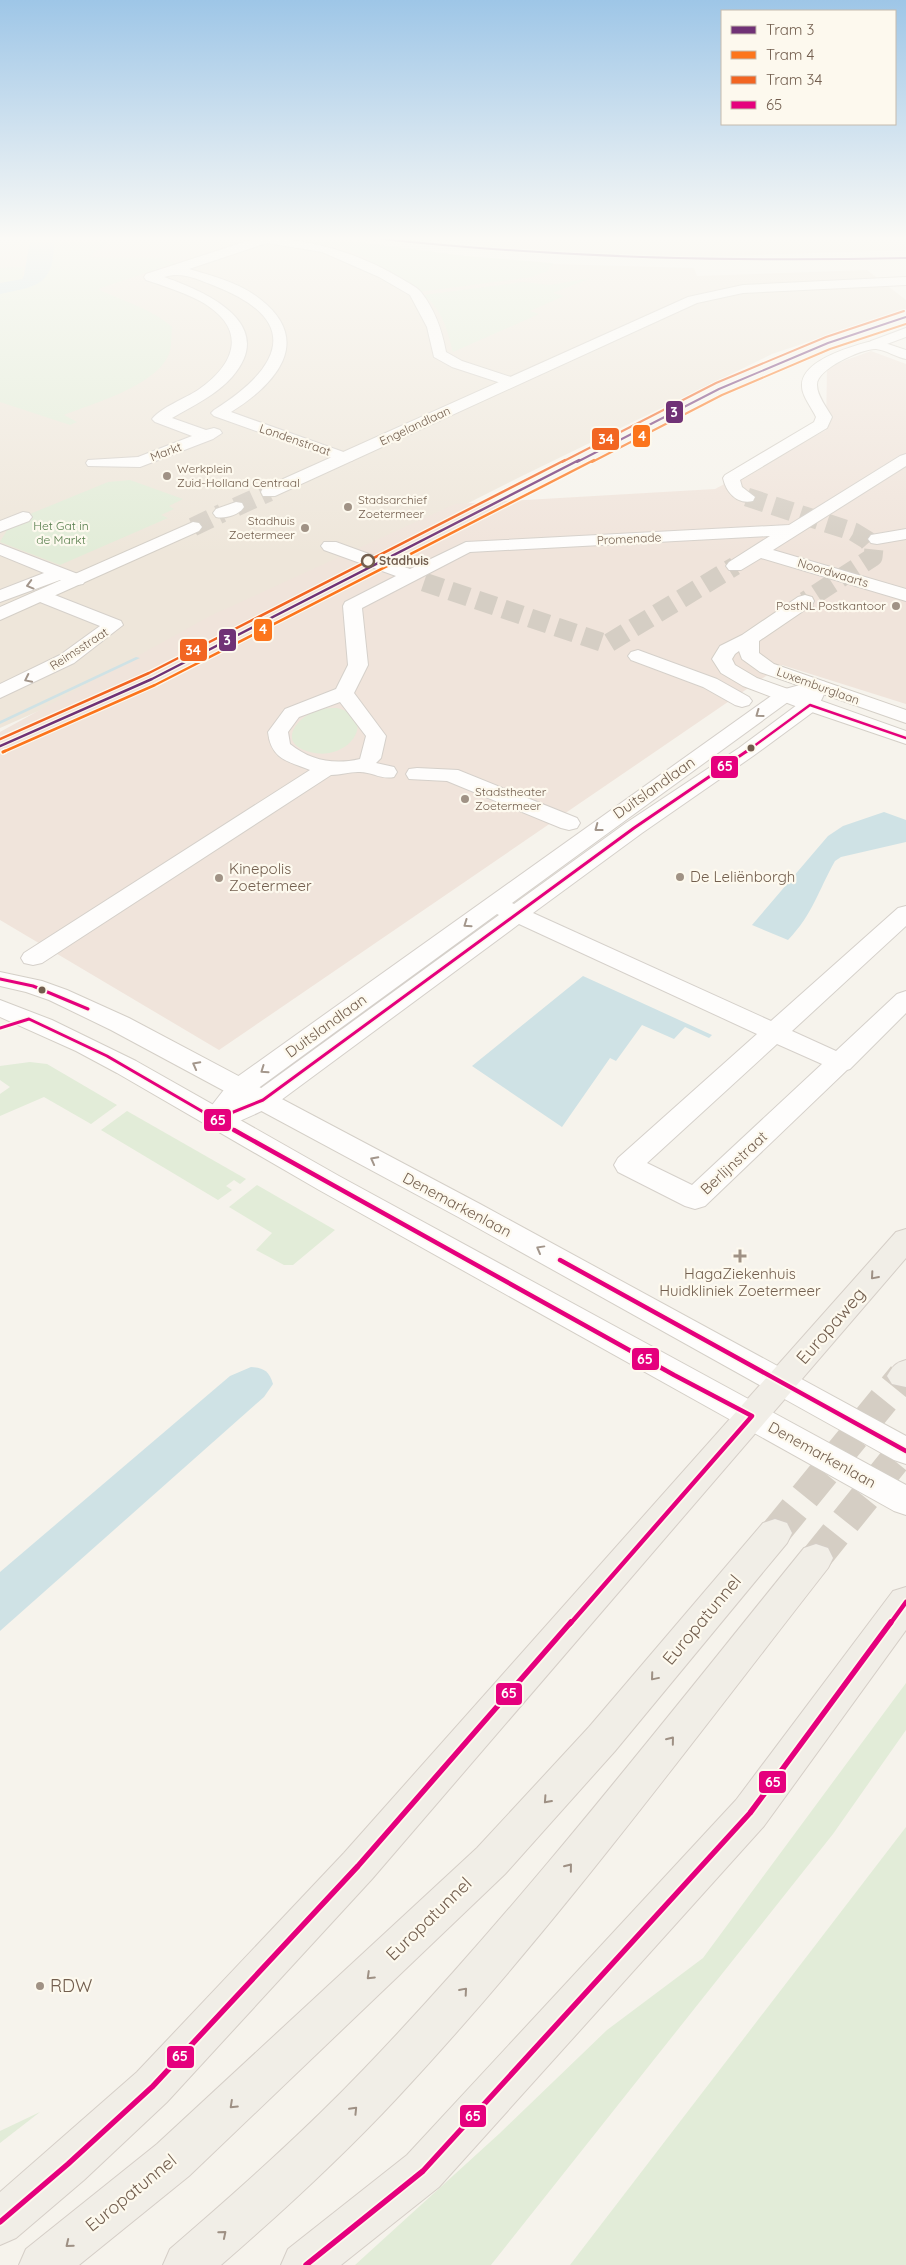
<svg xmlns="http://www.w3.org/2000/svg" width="906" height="2265" viewBox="0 0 906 2265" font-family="Quicksand,sans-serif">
	<rect width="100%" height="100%" fill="#f6f3ec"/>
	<g fill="#eee6da">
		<path d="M0 238H328L464 256 552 264 694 268 697 276 867 270 906 300V309L772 354 522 476 222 627 116 677 0 728Z"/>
		<path d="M428 238H906V250L667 258 514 250Z"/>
	</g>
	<path fill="#f0e4db" d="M871 351 906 364V704L782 665 219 1050 0 920V732L210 616 455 504 715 489 826 430 827 367Z"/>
	<g fill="#e2ecd8">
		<path d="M43 238H107L106 244 89 257 158 258 175 263 98 289C122 301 151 308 172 327 171 334 172 344 170 351 160 385 94 403 64 415L77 422 70 425 0 402V285L38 276Z"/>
		<path d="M283 238H328L464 256 553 263 548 271 532 277 418 292 364 261 370 259 333 244 326 246Z"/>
		<path d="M24 267 22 279 0 283V268Z"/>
		<path d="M591 278 553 293 564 296 530 311 539 314 453 352C446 327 444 313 424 295L523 282 550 285Z"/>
		<path d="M130 480 183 499 169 506 174 509 161 515 168 518 60 565 0 542 7 530 29 521 30 514 108 482Z"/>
		<path d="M337 708C380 718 348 763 310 752 275 743 298 715 321 709 326 708 332 708 337 708Z"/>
		<path d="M30 1062 47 1064 117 1105 91 1124 44 1097 0 1116V1094L10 1087 0 1080V1066Z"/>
		<path d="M127 1111 246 1179 240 1184 234 1180 226 1186 232 1190 218 1200 101 1130Z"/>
		<path d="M257 1185 335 1230 293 1265H284L256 1250 272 1233 229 1207Z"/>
		<path d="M906 1683V1730L833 1834 491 2265H355L500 2133 607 2030 703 1958Z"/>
		<path d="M906 1827V2265H570Z"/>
		<path d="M40 2112 0 2143V2131Z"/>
	</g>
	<g fill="#cfe2e5">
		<path d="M1 238H66L54 243C53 286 38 286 0 294V283L22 279 24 275 30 241Z"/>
		<path d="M136 657 140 658 0 724V721Z"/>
		<path d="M884 812 906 820V842L841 857 835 861C818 891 813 914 788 940L752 925 828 836 843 826Z"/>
		<path d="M583 976 712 1035 709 1038 685 1027 674 1039 642 1025 616 1061 610 1058 562 1127 472 1066Z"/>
		<path d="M251 1367C264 1368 269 1371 273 1384L264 1397 0 1631V1572L230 1376Z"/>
	</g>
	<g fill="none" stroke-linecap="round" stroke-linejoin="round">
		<path stroke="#d5cec4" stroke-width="19" stroke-dasharray="19 9" stroke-linecap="butt" d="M424 582 607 644 735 566"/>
		<g stroke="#d5cec4" stroke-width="19" stroke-dasharray="19 9" stroke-linecap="butt">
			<path d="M747 497 854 532 867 540 874 548 873 557 805 601"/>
			<path d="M236 507 269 492"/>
			<path d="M193 527 222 513"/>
		</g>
		<g stroke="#d5cec4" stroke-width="31" stroke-dasharray="31 16" stroke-linecap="butt">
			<path d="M775 1533 903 1376"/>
			<path d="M816 1558 906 1446"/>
		</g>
		<defs>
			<g id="street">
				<path d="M256 238C308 238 357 252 402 279 408 283 417 287 421 292 435 310 442 330 446 352L462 361 517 379 519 382 512 386 507 385 452 367 434 357 427 327 410 295 379 277 322 252 267 243 189 269C213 276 240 283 260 299 314 341 276 384 231 412L352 455 354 458 352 461H340L214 416 211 413 214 410C281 368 304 321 215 286 197 279 182 271 164 277 204 291 279 323 232 377 216 395 193 406 172 418L206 430 214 428 220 430 222 433 213 439 140 467 88 466 86 463 88 460 138 457 192 436 155 422 152 419C160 408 186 398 198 390 237 363 248 328 200 301 183 292 164 286 146 280L144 277 146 274Z"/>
				<path d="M906 328V337L876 348 869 344 871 341Z"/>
				<path d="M906 454V466L773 550 906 589V601L761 558 741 570H729L726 566 729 562 770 536 470 552 362 608 368 665 354 693 386 736 381 758 376 763 394 767 397 772 394 777C381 780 371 771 358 772 349 772 340 775 331 775L42 963 33 965 24 963 21 958 24 953 310 770C287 761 271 759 268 732L285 709 336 689 348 665 343 606 345 602 396 576 324 550 321 546 324 542H336L410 569 466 542 789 525 900 456ZM340 702 366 736 360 759C334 765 311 761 290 744L288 732 299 717Z"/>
				<path d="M23 512 29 513 32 517 29 521 0 532V521Z"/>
				<path d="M906 529V539L877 544 871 543 868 539 871 535Z"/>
				<path d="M0 544 83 576 86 580 83 584 77 585 60 580 0 602V590L44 573 0 555Z"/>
				<path d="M42 590 121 621 123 625 74 663 0 698V684L60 655 100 626 35 600 33 596 35 592Z"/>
				<path d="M638 650 717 679 749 697 752 701 749 705 742 707 735 705 703 687 631 660 628 656 631 652Z"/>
				<path d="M818 680 825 682 828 686 817 709 753 756 642 833 533 913 771 1021 898 908 906 906V926L792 1031 836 1051 897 994 906 991V1013L850 1069 847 1070 705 1206 695 1209 685 1206 618 1172 614 1165 618 1158 757 1034 519 924 273 1106C253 1114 227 1131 206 1125L202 1119 206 1113 211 1111 209 1109 230 1082 778 691ZM804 696 801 702 739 748 626 823 514 904 512 903 792 699ZM497 914 499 915 253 1094 246 1097ZM777 1044 822 1064 692 1185 647 1163Z"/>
				<path d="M417 768 458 770 577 818 580 823 577 828 569 830 561 828 447 781 409 779 406 774 409 769Z"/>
			</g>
			<g id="secondary">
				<path d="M906 277V285L743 293 697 303 275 496H263L261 492 263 488 688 297 743 285Z"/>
				<path d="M876 340 906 350V359C896 357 886 350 876 349 863 348 816 369 817 385 817 396 827 408 832 417L827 428 740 480 742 487 755 497 753 501C737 505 726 492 723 478L725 475 814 422 816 417C812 408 801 395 802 385 802 359 856 345 876 340Z"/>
				<path d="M236 502 242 503 244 507C239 515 225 519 216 517L213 513 216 509Z"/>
				<path d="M193 522 199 523 202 527 199 531 0 620V607Z"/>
				<path d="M805 595 812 597 814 601 812 605 759 641V653L774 664 906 710V723L760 672 742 659 739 651 735 654 732 659 735 665 757 678 906 731V744L803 709 743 686 721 673 712 659 720 646 742 635 798 597Z"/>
				<path d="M0 972 42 981 67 990 129 1018 480 1204 906 1436V1464L894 1460 460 1218 111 1030 49 1000 26 992 0 986Z"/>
				<path d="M0 1000 52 1020 136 1061 339 1176 906 1485V1515L894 1511 319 1190 117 1073 76 1051 0 1017Z"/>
			</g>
			<g id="primary">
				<path d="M906 1229V1258L372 1879 167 2102 84 2180 16 2238 0 2245V2192L137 2072 344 1853 896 1232Z"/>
				<path d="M906 1360V1387L892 1384 887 1376C893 1366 895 1363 906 1360Z"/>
				<path d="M775 1519 787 1523 792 1533 787 1543 615 1751 505 1874 189 2176 79 2265H19L26 2249 157 2144 477 1848 589 1727 763 1523Z"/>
				<path d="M816 1544 828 1548 833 1558 828 1568C688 1747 552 1932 397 2098 342 2157 282 2212 221 2265H163L170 2249C237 2191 304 2132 365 2068 522 1904 661 1724 804 1548Z"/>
				<path d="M906 1587V1630L764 1826 439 2187 341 2265H281L288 2249 407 2155 736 1800 893 1591Z"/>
			</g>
		</defs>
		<use href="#street" stroke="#d5d0ca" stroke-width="2"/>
		<use href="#secondary" stroke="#d4cfc7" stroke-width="2"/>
		<use href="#primary" stroke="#d5cec7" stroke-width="2"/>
		<use href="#street" fill="#fefdfc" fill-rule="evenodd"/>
		<use href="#secondary" fill="#fefdfc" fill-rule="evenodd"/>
		<use href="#primary" fill="#f1eee7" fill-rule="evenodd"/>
		<defs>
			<path id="bus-1-far3" d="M746 752 810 705 906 738"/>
			<g id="bus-1-far2">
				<path d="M0 979 33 986 88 1009"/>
				<path d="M0 1028 29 1019 107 1056 236 1131"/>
				<path d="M216 1119 263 1100 634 828 747 751"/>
			</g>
			<g id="bus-1-far1">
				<path d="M234 1130 674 1375 752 1416 570 1624"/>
				<path d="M560 1260 906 1451"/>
				<path d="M890 1624 906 1602"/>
			</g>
			<g id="bus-1">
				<path d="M0 2222 68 2164 152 2087 358 1866 571 1622"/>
				<path d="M306 2265 423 2171 750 1813 891 1622"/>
			</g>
		</defs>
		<use href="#bus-1-far3" stroke="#fdf9ee" stroke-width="5"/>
		<use href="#bus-1-far2" stroke="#fdf9ee" stroke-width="6"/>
		<use href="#bus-1-far1" stroke="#fdf9ee" stroke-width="8"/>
		<use href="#bus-1" stroke="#fdf9ee" stroke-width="9"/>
		<use href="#bus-1-far3" stroke="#e5007d" stroke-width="2.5"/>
		<use href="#bus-1-far2" stroke="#e5007d" stroke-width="3"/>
		<use href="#bus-1-far1" stroke="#e5007d" stroke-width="4.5"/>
		<use href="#bus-1" stroke="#e5007d" stroke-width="5.5"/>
		<defs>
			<g id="tram-1-far1">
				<path d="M374 238C551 258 728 262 906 258"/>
				<path d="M577 462 719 389 828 343 906 317"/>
			</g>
			<path id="tram-1" d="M0 746 152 679 579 460"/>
			<path id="tram-2-far2" d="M592 462 722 395 830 349 906 324"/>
			<path id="tram-2-far1" d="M3 752 155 685 594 460"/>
			<path id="tram-2" d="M3 752 5 751"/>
			<path id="tram-3-far1" d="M562 462 716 383 826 337 904 311"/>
			<path id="tram-3" d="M0 739 149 673 565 460"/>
		</defs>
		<use href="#tram-1-far1" stroke="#fdf9ee" stroke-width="4"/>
		<use href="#tram-1" stroke="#fdf9ee" stroke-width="5"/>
		<use href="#tram-2-far2" stroke="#fdf9ee" stroke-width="4"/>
		<use href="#tram-2-far1" stroke="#fdf9ee" stroke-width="5"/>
		<use href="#tram-2" stroke="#fdf9ee" stroke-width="6"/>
		<use href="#tram-3-far1" stroke="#fdf9ee" stroke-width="4"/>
		<use href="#tram-3" stroke="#fdf9ee" stroke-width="5"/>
		<use href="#tram-1-far1" stroke="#703276" stroke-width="2"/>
		<use href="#tram-1" stroke="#703276" stroke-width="2.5"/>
		<use href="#tram-2-far2" stroke="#fc751c" stroke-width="2"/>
		<use href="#tram-2-far1" stroke="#fc751c" stroke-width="2.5"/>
		<use href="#tram-2" stroke="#fc751c" stroke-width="3"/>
		<use href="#tram-3-far1" stroke="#f26522" stroke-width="2"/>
		<use href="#tram-3" stroke="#f26522" stroke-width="2.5"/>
	</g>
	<defs><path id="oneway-chevron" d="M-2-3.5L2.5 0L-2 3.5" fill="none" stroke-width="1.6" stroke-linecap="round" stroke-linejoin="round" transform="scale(1.25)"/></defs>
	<g stroke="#a3968b">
		<use href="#oneway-chevron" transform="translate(30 585) rotate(165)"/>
		<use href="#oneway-chevron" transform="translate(28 679) rotate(154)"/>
		<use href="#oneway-chevron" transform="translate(759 714) rotate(144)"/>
		<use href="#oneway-chevron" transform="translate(598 828) rotate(143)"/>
		<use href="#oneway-chevron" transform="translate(467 924) rotate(145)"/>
		<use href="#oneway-chevron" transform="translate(196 1065) rotate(-152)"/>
		<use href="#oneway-chevron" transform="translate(264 1070) rotate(145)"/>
		<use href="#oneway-chevron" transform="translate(374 1160) rotate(-152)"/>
		<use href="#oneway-chevron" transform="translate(540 1249) rotate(-151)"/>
	</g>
	<g stroke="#9e9084">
		<use href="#oneway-chevron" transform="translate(874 1276) rotate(131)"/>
		<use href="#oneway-chevron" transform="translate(654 1677) rotate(130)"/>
		<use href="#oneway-chevron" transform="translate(671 1740) rotate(-51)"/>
		<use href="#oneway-chevron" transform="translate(547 1800) rotate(132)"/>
		<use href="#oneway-chevron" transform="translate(569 1867) rotate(-51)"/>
		<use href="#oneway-chevron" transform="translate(370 1976) rotate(136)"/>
		<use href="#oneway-chevron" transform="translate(464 1991) rotate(-49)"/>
		<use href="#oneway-chevron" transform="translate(233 2105) rotate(137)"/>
		<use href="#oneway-chevron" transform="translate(354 2110) rotate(-46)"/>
		<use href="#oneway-chevron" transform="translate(223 2234) rotate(-40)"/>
		<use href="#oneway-chevron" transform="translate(69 2244) rotate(141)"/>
	</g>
	<linearGradient id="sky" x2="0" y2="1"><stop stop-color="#9ec6e7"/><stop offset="0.43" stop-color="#fbfaf6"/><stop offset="1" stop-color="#fbfaf6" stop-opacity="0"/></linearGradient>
	<rect width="906" height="555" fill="url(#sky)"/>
	<g fill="#a09285" stroke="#fdf9ee" stroke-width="2">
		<circle cx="167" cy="476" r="5"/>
		<circle cx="348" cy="507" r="5"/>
		<circle cx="305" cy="528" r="5"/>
		<circle cx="896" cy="606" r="5"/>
		<circle cx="465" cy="799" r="5"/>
		<circle cx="680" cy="877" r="5"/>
		<circle cx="219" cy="878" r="5"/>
		<path d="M737.5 1248.5h5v5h5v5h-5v5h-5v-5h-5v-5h5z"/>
		<circle cx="40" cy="1986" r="5"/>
	</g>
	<circle fill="#fdf9ee" stroke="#725e4e" stroke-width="2.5" cx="368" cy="561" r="6"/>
	<g fill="#725e4e" stroke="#fdf9ee" stroke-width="2">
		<circle cx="751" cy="748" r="4.5"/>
		<circle cx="42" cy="990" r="4.5"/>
	</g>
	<g text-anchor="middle" stroke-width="4.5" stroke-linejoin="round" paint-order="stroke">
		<g font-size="12" fill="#725e4e" stroke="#fdf9ee">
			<text transform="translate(415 426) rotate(-25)" y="4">Engelandlaan</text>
			<text transform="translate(295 440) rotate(19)" y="4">Londenstraat</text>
			<text transform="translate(166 452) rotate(-21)" y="4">Markt</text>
			<text transform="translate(629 539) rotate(-3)" y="4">Promenade</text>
			<text transform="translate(833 573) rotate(17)" y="4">Noordwaarts</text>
			<text transform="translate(79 649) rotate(-33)" y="4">Reimsstraat</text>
			<text transform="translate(818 686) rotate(20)" y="4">Luxemburglaan</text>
		</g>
		<g font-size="12" fill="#725e4e" stroke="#fdf9ee" text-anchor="start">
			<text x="177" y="473">Werkplein<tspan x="177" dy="14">Zuid-Holland Centraal</tspan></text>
			<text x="358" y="504">Stadsarchief<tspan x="358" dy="14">Zoetermeer</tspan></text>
			<text x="295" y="525" text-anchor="end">Stadhuis<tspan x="295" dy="14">Zoetermeer</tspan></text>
			<text x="886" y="610" text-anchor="end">PostNL Postkantoor</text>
			<text x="475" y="796">Stadstheater<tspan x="475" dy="14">Zoetermeer</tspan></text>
		</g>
		<g font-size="12" fill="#557c4b" stroke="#fdf9ee">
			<text x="61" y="530">Het Gat in<tspan x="61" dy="14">de Markt</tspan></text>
		</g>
		<g font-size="12" font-weight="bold" fill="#725e4e" stroke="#fdf9ee" text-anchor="start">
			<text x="379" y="565">Stadhuis</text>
		</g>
		<g font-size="15" fill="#725e4e" stroke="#fdf9ee">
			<text transform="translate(654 788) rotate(-35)" y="5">Duitslandlaan</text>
			<text transform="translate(326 1026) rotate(-36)" y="5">Duitslandlaan</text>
			<text transform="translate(734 1163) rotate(-43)" y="5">Berlijnstraat</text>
			<text transform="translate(457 1205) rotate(28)" y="5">Denemarkenlaan</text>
			<text transform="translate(822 1455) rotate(29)" y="5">Denemarkenlaan</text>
		</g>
		<g font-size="15" fill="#725e4e" stroke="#fdf9ee" text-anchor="start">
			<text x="229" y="874">Kinepolis<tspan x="229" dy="17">Zoetermeer</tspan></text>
			<text x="690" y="882">De Leliënborgh</text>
			<text x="740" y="1279" text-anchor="middle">HagaZiekenhuis<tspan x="740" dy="17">Huidkliniek Zoetermeer</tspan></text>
		</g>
		<g font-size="18" fill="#725e4e" stroke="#fdf9ee">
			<text transform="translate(831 1326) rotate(-49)" y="6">Europaweg</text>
			<text transform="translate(702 1620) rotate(-50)" y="6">Europatunnel</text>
			<text transform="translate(429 1919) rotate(-44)" y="6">Europatunnel</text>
			<text transform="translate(131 2193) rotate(-39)" y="6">Europatunnel</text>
		</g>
		<g font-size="18" fill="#725e4e" stroke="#fdf9ee" text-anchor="start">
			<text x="50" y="1992">RDW</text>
		</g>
	</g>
	<g stroke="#fdf9ee" stroke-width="2">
		<rect x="665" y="400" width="19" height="24" rx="5" fill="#703276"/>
		<rect x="632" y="424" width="19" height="24" rx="5" fill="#fc751c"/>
		<rect x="591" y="427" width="29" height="24" rx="5" fill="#f26522"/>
		<rect x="253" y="618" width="20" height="24" rx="5" fill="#fc751c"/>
		<rect x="218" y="628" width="19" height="24" rx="5" fill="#703276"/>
		<rect x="179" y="638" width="29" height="24" rx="5" fill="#f26522"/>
		<rect x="710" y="755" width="29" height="24" rx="5" fill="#e5007d"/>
		<rect x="203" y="1108" width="29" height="24" rx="5" fill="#e5007d"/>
		<rect x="631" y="1347" width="29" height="24" rx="5" fill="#e5007d"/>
		<rect x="495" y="1682" width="28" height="24" rx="5" fill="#e5007d"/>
		<rect x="758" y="1770" width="29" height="24" rx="5" fill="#e5007d"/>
		<rect x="166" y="2045" width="29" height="24" rx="5" fill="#e5007d"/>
		<rect x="459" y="2104" width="28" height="24" rx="5" fill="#e5007d"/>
	</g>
	<g font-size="14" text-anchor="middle" font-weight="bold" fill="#fff">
		<text x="674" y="417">3</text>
		<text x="642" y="441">4</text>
		<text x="606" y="444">34</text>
		<text x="263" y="634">4</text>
		<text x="227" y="645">3</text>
		<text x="193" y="655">34</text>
		<text x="725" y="771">65</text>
		<text x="218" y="1125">65</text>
		<text x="645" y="1364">65</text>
		<text x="509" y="1698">65</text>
		<text x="773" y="1787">65</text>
		<text x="180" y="2061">65</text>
		<text x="473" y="2121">65</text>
	</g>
	<rect x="721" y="10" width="175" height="115" fill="#fdf9ee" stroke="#c5bbae"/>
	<rect x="731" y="26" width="25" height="8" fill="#703276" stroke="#c5bbae"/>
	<text x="766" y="35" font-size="15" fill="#725e4e">Tram 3</text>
	<rect x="731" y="51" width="25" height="8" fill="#fc751c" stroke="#c5bbae"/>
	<text x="766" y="60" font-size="15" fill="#725e4e">Tram 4</text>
	<rect x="731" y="76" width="25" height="8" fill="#f26522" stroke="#c5bbae"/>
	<text x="766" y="85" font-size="15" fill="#725e4e">Tram 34</text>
	<rect x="731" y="101" width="25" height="8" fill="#e5007d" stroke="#c5bbae"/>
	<text x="766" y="110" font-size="15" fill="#725e4e">65</text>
</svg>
